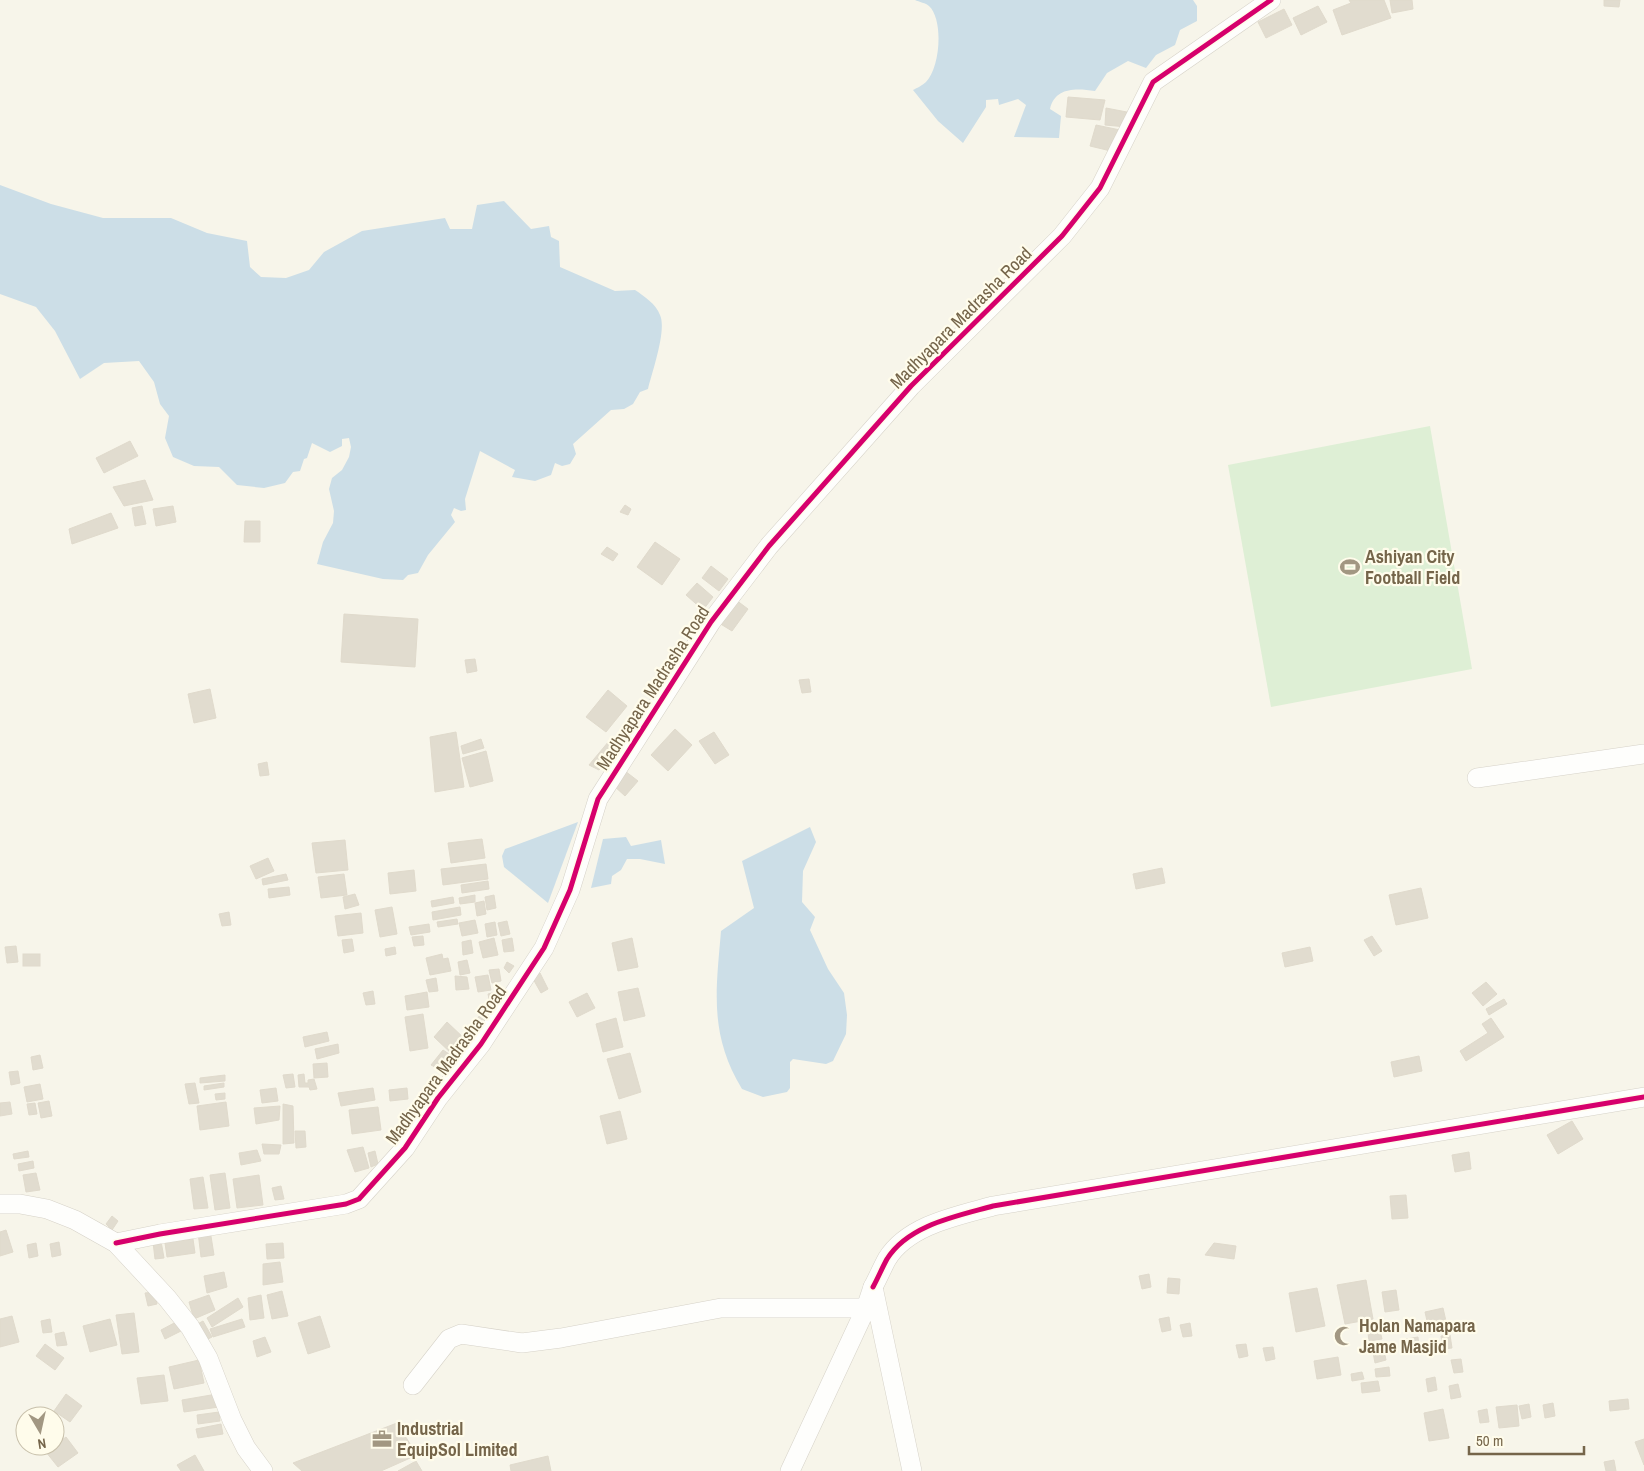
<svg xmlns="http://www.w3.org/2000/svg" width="1644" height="1471" viewBox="0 0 1644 1471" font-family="'Archivo Narrow',sans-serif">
	<rect width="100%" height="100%" fill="#f7f5ea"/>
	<path fill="#deefd5" d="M1430 426 1472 669 1271 707 1228 465Z"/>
	<g fill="#ccdee7">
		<path d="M915 0H1193L1197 6V21L1180 30 1175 45 1156 55 1146 68 1128 61 1107 73 1095 91C1076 88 1055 87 1050 109L1061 116 1059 138 1014 137 1026 105 1018 99 999 105 998 99 986 100V107L963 143 938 121 913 90C917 88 923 85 926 82 940 68 944 20 929 6 926 3 919 2 915 0Z"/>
		<path d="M0 185 51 204 103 218H171L207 233 247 241 250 267 261 277 286 278 309 270 324 252 362 231 445 218 450 229H472L477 205 504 201 531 229 549 226 551 237 559 241 560 267 615 291 635 290C644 296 656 304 660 315 667 330 652 372 648 389L640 392 633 404 624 409 611 410 573 444 576 454 570 464 562 466 555 463 551 475 535 481 512 477 515 470 480 451 465 499 466 510 461 511 454 508 451 515 455 522 428 555 418 573 408 575 403 580 383 579 317 564 323 542 333 523 334 511 329 489 332 478 342 470 349 457 351 447 349 438 342 439V446L330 452 312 443 307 458 304 459 300 471 293 472 285 483 264 488 237 485 219 467 194 466 173 457 165 438 169 416 160 404 154 382 139 361 104 363 80 379 55 331 36 307 0 294Z"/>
		<path d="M578 822 548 903 504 867 502 856 505 849Z"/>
		<path d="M810 827 816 842 803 871 802 902 815 917 810 930 828 969 844 993 847 1015 846 1034 833 1061 826 1064 793 1059 790 1062V1088L787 1092 763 1097 742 1089C709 1034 716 992 721 931L754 908 742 861Z"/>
		<path d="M626 837 631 846 661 840 665 864 640 859H627L621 870 612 876 611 884 591 888 603 839Z"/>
	</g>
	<g fill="#e1dccf" stroke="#e0dacc">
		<path d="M1349 0H1384L1391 18 1342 35 1333 10 1351 3Z"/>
		<path d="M1390 0H1412L1413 9 1392 13Z"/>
		<path d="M1604 0H1620L1619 7 1604 6Z"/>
		<path d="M1318 6 1327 22 1301 35 1293 18Z"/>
		<path d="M1284 9 1292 25 1266 38 1258 22Z"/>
		<path d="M1068 97 1105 100 1100 120 1066 117Z"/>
		<path d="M1106 108 1132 113 1127 127 1105 125Z"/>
		<path d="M1096 125 1125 131 1115 152 1090 146Z"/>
		<path d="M130 441 138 456 104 473 96 458Z"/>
		<path d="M145 480 153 500 124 506 113 487Z"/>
		<path d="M625 505 631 509 628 515 620 512Z"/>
		<path d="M142 506 146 524 135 526 132 508Z"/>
		<path d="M173 506 176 522 156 526 153 509Z"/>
		<path d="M111 513 118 528 72 544 69 529Z"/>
		<path d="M245 521H260V542H244Z"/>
		<path d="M655 542 680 559 662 585 637 567Z"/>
		<path d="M607 547 618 554 613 561 601 554Z"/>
		<path d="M711 566 728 579 719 591 702 578Z"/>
		<path d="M697 583 713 597 703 610 686 595Z"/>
		<path d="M736 600 748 609 732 631 719 623Z"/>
		<path d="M344 614 418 619 415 667 341 662Z"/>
		<path d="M475 659 477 671 467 673 465 660Z"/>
		<path d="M809 679 811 692 802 693 799 680Z"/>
		<path d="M210 689 216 718 194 723 188 694Z"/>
		<path d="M608 690 627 706 606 732 586 717Z"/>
		<path d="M675 729 692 745 668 771 651 755Z"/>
		<path d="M456 732 464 787 435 792 430 737Z"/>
		<path d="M714 732 729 755 715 764 699 741Z"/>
		<path d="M481 739 484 748 463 754 461 746Z"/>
		<path d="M609 741 618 746 599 770 589 765Z"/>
		<path d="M486 751 493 781 470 787 462 758Z"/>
		<path d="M267 762 269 775 260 776 258 764Z"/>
		<path d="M625 771 638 781 625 796 613 785Z"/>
		<path d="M482 839 485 858 451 863 448 843Z"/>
		<path d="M345 840 348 870 316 873 312 843Z"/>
		<path d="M268 858 274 871 256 879 250 866Z"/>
		<path d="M486 864 488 879 443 885 441 869Z"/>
		<path d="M1162 868 1165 883 1136 889 1133 874Z"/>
		<path d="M414 870 416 891 390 894 388 873Z"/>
		<path d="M286 874 288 880 263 885 262 879Z"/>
		<path d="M344 874 347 895 321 898 318 877Z"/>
		<path d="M488 881 489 889 462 893 461 885Z"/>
		<path d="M289 887 290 895 269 898 268 889Z"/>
		<path d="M1421 888 1428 918 1396 925 1389 895Z"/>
		<path d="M355 894 359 905 345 909 343 897Z"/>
		<path d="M475 895V902L460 904 459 898Z"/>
		<path d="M494 895 496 908 487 910 485 897Z"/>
		<path d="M453 897 454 903 432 907 431 901Z"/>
		<path d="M484 901 486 914 477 916 475 903Z"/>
		<path d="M392 907 397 934 380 937 375 910Z"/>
		<path d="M460 907 461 915 433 920 432 912Z"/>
		<path d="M229 912 231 925 222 926 219 914Z"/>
		<path d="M361 913 363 933 338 936 335 916Z"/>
		<path d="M457 919 458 924 438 927 437 922Z"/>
		<path d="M475 920 478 933 462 936 459 923Z"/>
		<path d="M507 921 510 934 501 936 498 923Z"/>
		<path d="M495 922 497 935 487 937 485 924Z"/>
		<path d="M429 924 430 932 411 935 409 927Z"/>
		<path d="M423 936 424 945 414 946 412 937Z"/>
		<path d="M1372 936 1382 951 1374 956 1364 940Z"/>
		<path d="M494 938 498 955 483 958 479 942Z"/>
		<path d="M512 938 514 951 504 952 502 940Z"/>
		<path d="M632 938 638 967 618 971 612 943Z"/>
		<path d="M352 939 354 951 344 953 342 940Z"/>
		<path d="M471 940 473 953 463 955 462 942Z"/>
		<path d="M16 946 18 962 7 963 5 947Z"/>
		<path d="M395 947 396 954 386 956 385 949Z"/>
		<path d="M1310 947 1313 961 1285 967 1282 953Z"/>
		<rect x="23" y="954" width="17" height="12"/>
		<path d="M442 954 443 959 448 958 451 971 430 975 426 958Z"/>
		<path d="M467 960 470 973 460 975 458 962Z"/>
		<path d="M507 962 514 966 509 973 504 968Z"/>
		<path d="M499 969 501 981 492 983 489 970Z"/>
		<path d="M540 973 548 989 541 993 532 977Z"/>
		<path d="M488 975 491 990 478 992 475 977Z"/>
		<path d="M455 976 467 977 469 989 456 990Z"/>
		<path d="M436 978 438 991 429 992 426 980Z"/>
		<path d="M1486 982 1497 994 1483 1006 1472 993Z"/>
		<path d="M638 988 645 1016 624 1021 618 992Z"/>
		<path d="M373 991 375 1004 366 1005 363 993Z"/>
		<path d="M500 991 504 1007 491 1009 488 994Z"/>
		<path d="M427 992 429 1007 407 1010 405 996Z"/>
		<path d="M587 993 595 1008 577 1017 569 1002Z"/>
		<path d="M1504 999 1507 1004 1489 1015 1486 1009Z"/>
		<path d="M423 1014 428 1048 410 1051 405 1017Z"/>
		<path d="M487 1014 489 1021 480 1024 478 1017Z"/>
		<path d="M616 1018 623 1047 603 1052 596 1024Z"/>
		<path d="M1491 1018 1504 1037 1466 1061 1460 1051 1488 1033 1482 1024Z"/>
		<path d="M447 1022 466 1040 453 1055 434 1037Z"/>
		<path d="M327 1032 329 1041 305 1047 303 1037Z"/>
		<path d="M338 1044 339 1053 317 1059 315 1049Z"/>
		<path d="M443 1050 455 1058 447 1073 431 1065Z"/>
		<path d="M630 1053 641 1092 619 1099 607 1059Z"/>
		<path d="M40 1055 43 1068 33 1070 31 1057Z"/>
		<path d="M1419 1056 1422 1071 1394 1077 1391 1062Z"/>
		<path d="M327 1063 328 1077 314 1078 313 1064Z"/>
		<path d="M18 1071 20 1083 11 1085 9 1072Z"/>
		<path d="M293 1074 295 1087 286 1088 283 1075Z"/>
		<path d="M304 1074 305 1083H308V1080L314 1079 317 1089 310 1090 309 1087H299L298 1075Z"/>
		<path d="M225 1075V1081L200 1083V1078Z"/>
		<path d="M195 1083 199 1103 189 1104 185 1084Z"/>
		<path d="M224 1083V1087L204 1090V1086Z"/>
		<path d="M40 1084 43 1099 27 1102 24 1087Z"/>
		<path d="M276 1088 278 1101 262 1103 260 1090Z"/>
		<path d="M373 1088 375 1100 341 1106 338 1093Z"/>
		<path d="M407 1088 408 1099 390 1101 389 1090Z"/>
		<path d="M225 1093V1099L216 1100 215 1094Z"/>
		<path d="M49 1101 52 1116 41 1118 38 1103Z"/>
		<path d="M10 1102 12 1114 0 1116V1103Z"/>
		<path d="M226 1102 229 1126 200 1130 197 1106Z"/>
		<path d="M35 1103 37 1114 29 1115 27 1104Z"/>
		<path d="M283 1104 293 1106 294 1143 283 1144Z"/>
		<path d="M280 1106 279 1120 256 1124 254 1108Z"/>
		<path d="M378 1107 381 1130 352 1134 349 1110Z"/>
		<path d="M620 1111 627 1139 607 1144 600 1116Z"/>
		<path d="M1572 1121 1583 1139 1558 1154 1547 1135Z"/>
		<path d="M295 1131H305L306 1147 296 1148Z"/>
		<path d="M262 1144 281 1145 279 1154H264Z"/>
		<path d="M363 1147 369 1168 355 1172 347 1150Z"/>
		<path d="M257 1150 261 1161 241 1165 239 1153Z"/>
		<path d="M28 1151 29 1157 14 1159 13 1154Z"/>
		<path d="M375 1151 378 1164 371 1167 368 1153Z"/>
		<path d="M1469 1152 1471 1169 1455 1172 1452 1155Z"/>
		<path d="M33 1161 34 1168 19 1171 18 1164Z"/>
		<path d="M36 1173 40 1190 26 1192 23 1175Z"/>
		<path d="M225 1173 230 1208 215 1210 210 1175Z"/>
		<path d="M259 1175 263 1205 237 1208 233 1179Z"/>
		<path d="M203 1177 208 1208 194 1209 190 1179Z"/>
		<path d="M281 1186 284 1199 275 1200 272 1188Z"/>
		<path d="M1406 1195 1408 1218 1392 1219 1390 1196Z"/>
		<path d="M112 1216 118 1221 112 1230 106 1224Z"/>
		<path d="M6 1230 13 1252 0 1256V1232Z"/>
		<path d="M210 1230 214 1255 201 1257 198 1232Z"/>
		<path d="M193 1239 195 1253 167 1257 165 1243Z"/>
		<path d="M161 1241 164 1258 155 1259 153 1242Z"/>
		<path d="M59 1242 61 1255 52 1257 50 1244Z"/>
		<path d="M36 1243 38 1256 29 1258 27 1245Z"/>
		<path d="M283 1243 284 1258 267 1259 266 1244Z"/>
		<path d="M1214 1243 1236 1246 1234 1259 1205 1255Z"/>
		<path d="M280 1262 283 1282 263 1285V1264Z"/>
		<path d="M224 1272 227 1287 207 1293 204 1276Z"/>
		<path d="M1149 1274 1151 1287 1142 1289 1139 1276Z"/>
		<path d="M1168 1278 1180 1279 1179 1294 1167 1293Z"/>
		<path d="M1366 1280 1373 1319 1345 1324 1337 1285Z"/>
		<path d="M1317 1288 1325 1326 1296 1332 1289 1293Z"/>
		<path d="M1396 1290 1399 1310 1385 1312 1382 1292Z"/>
		<path d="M282 1291 288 1316 272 1319 267 1295Z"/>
		<path d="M155 1292 157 1304 148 1306 145 1293Z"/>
		<path d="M209 1295 215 1310 194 1319 189 1302Z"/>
		<path d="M261 1295 264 1318 250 1320 248 1298Z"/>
		<path d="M238 1298 243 1307 212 1327 207 1318Z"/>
		<path d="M1443 1308 1448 1330 1430 1334 1425 1312Z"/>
		<path d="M134 1313 139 1352 122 1354 116 1315Z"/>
		<path d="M12 1316 19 1342 0 1347V1319Z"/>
		<path d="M320 1316 330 1347 308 1354 298 1323Z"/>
		<path d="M1169 1317 1171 1330 1162 1332 1159 1319Z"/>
		<path d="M50 1319 52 1332 43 1333 41 1321Z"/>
		<path d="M110 1319 117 1345 90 1352 83 1326Z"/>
		<path d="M242 1319 245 1327 213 1337 210 1329Z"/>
		<path d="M178 1321 183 1330 165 1339 161 1330Z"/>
		<path d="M203 1321 212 1337 202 1342 194 1326Z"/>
		<path d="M1190 1323 1192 1336 1183 1337 1180 1325Z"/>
		<path d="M1380 1331 1382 1339 1369 1341 1368 1333Z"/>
		<path d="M64 1332 67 1345 57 1346 55 1334Z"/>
		<path d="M1450 1335 1452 1348 1443 1349 1441 1336Z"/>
		<path d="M265 1337 271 1352 257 1357 253 1341Z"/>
		<path d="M1418 1337 1419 1348 1407 1350 1406 1339Z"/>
		<path d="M45 1344 64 1358 55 1370 36 1356Z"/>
		<path d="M1246 1344 1248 1356 1239 1358 1236 1345Z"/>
		<path d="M1383 1345 1386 1360 1375 1363 1372 1347Z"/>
		<path d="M1273 1347 1275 1359 1266 1361 1263 1348Z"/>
		<path d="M1338 1357 1341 1375 1317 1379 1314 1361Z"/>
		<path d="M1461 1359 1463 1372 1454 1373 1451 1360Z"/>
		<path d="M199 1360 204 1383 174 1389 169 1367Z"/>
		<path d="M1389 1367 1390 1376 1376 1377 1375 1369Z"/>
		<path d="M1362 1372 1364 1379 1352 1381 1351 1374Z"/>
		<path d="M164 1375 168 1401 141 1404 137 1378Z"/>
		<path d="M1435 1377 1437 1390 1428 1392 1426 1379Z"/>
		<path d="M1378 1381 1380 1391 1362 1393 1361 1383Z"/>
		<path d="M1458 1384 1461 1397 1451 1399 1449 1386Z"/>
		<path d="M66 1394 82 1406 70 1422 54 1411Z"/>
		<path d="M217 1394 219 1407 184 1412 182 1400Z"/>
		<path d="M1628 1399 1629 1409 1610 1411 1609 1401Z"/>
		<path d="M1553 1403 1555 1416 1545 1418 1543 1405Z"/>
		<path d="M1529 1404 1531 1417 1522 1419 1519 1406Z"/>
		<path d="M1517 1405 1519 1426 1499 1428 1496 1407Z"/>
		<path d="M1443 1409 1449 1438 1429 1441 1424 1413Z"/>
		<path d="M1487 1409 1489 1422 1480 1423 1478 1411Z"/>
		<path d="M219 1412 220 1421 198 1424 197 1415Z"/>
		<path d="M397 1423 417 1455 381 1471H302L293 1463Z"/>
		<path d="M221 1424 223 1434 198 1438 196 1429Z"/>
		<path d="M66 1437 78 1453 58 1467 46 1452Z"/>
		<path d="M1644 1439V1465L1635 1442Z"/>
		<path d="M195 1455 204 1471H181L177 1465Z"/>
		<path d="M548 1456 551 1471H511L510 1465Z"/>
		<path d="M1614 1460 1616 1471H1606L1604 1462Z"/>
		<path d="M416 1461 422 1471H398Z"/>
	</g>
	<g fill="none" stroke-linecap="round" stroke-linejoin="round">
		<defs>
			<g id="minor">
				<path d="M1477 778 1644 754"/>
				<path d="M0 1204H20L47 1209 75 1220 116 1243 167 1298 190 1327 208 1358 232 1420 246 1448 263 1471"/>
				<path d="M116 1243 160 1234 346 1204 359 1199 405 1148 438 1098 481 1044 544 948 570 890 598 799 711 622 769 546 911 386 1062 236 1100 188 1153 82 1271 0"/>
				<path d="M873 1287C878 1278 882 1268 887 1259 908 1225 957 1216 993 1206L1644 1097"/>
				<path d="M413 1385 449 1339 461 1334 522 1343 561 1338 721 1308H866"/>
				<path d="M790 1471 866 1308 873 1287 912 1471"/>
			</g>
		</defs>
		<use href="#minor" stroke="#d6d2c8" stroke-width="20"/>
		<use href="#minor" stroke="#fefefc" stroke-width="19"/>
		<defs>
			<g id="cycleway">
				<path d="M116 1243 160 1234 346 1204 359 1199 405 1148 438 1098 481 1044 544 948 570 890 598 799 711 622 769 546 911 386 1062 236 1100 188 1153 82 1271 0"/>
				<path d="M873 1287C878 1278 882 1268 887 1259 908 1225 957 1216 993 1206L1644 1097"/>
			</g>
		</defs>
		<use href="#cycleway" stroke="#fffceb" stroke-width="8"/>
		<use href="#cycleway" stroke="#d6006c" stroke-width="5"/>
	</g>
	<defs>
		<symbol id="stadium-bare" viewBox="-9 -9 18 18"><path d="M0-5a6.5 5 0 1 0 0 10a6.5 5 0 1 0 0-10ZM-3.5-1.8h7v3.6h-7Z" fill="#a29782" stroke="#fffceb" stroke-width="2.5" paint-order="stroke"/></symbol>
		<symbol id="mosque-bare" viewBox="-9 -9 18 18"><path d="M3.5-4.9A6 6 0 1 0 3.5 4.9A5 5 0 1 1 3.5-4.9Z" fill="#a29782" stroke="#fffceb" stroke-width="2.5" paint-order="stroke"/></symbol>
		<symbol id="office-bare" viewBox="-9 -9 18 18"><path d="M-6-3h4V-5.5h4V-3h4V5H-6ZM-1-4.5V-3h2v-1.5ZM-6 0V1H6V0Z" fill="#a29782" stroke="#fffceb" stroke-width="2.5" paint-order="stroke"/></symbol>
	</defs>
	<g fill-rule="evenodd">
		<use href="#stadium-bare" x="1336" y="553" width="28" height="28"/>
		<use href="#mosque-bare" x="1330" y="1322" width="28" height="28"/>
		<use href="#office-bare" x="368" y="1425" width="28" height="28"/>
	</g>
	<g text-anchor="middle" stroke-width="4.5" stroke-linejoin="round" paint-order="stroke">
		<g font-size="18" fill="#75654a" stroke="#fffceb">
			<text transform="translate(961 318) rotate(-45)" y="6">Madhyapara Madrasha Road</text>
			<text transform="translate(653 688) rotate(-57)" y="6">Madhyapara Madrasha Road</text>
			<text transform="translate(446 1065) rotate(-54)" y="6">Madhyapara Madrasha Road</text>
		</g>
		<g font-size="18" font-weight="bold" fill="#75654a" stroke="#fffceb" text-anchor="start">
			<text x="1365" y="563">Ashiyan City<tspan x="1365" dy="21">Football Field</tspan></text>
			<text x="1359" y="1332">Holan Namapara<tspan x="1359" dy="21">Jame Masjid</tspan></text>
			<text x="397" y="1435">Industrial<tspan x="397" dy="21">EquipSol Limited</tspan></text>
		</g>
	</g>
	<g transform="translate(40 1431) rotate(171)"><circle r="24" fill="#fffceb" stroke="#c8c0ab"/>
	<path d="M0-4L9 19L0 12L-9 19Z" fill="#a29782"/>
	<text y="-8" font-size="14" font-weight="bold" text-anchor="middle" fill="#75654a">N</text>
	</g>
	<path d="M1469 1446v8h115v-8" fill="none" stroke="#75654a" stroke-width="2.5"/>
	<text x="1476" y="1446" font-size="15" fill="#75654a" stroke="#fffceb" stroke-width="4" paint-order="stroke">50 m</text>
</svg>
